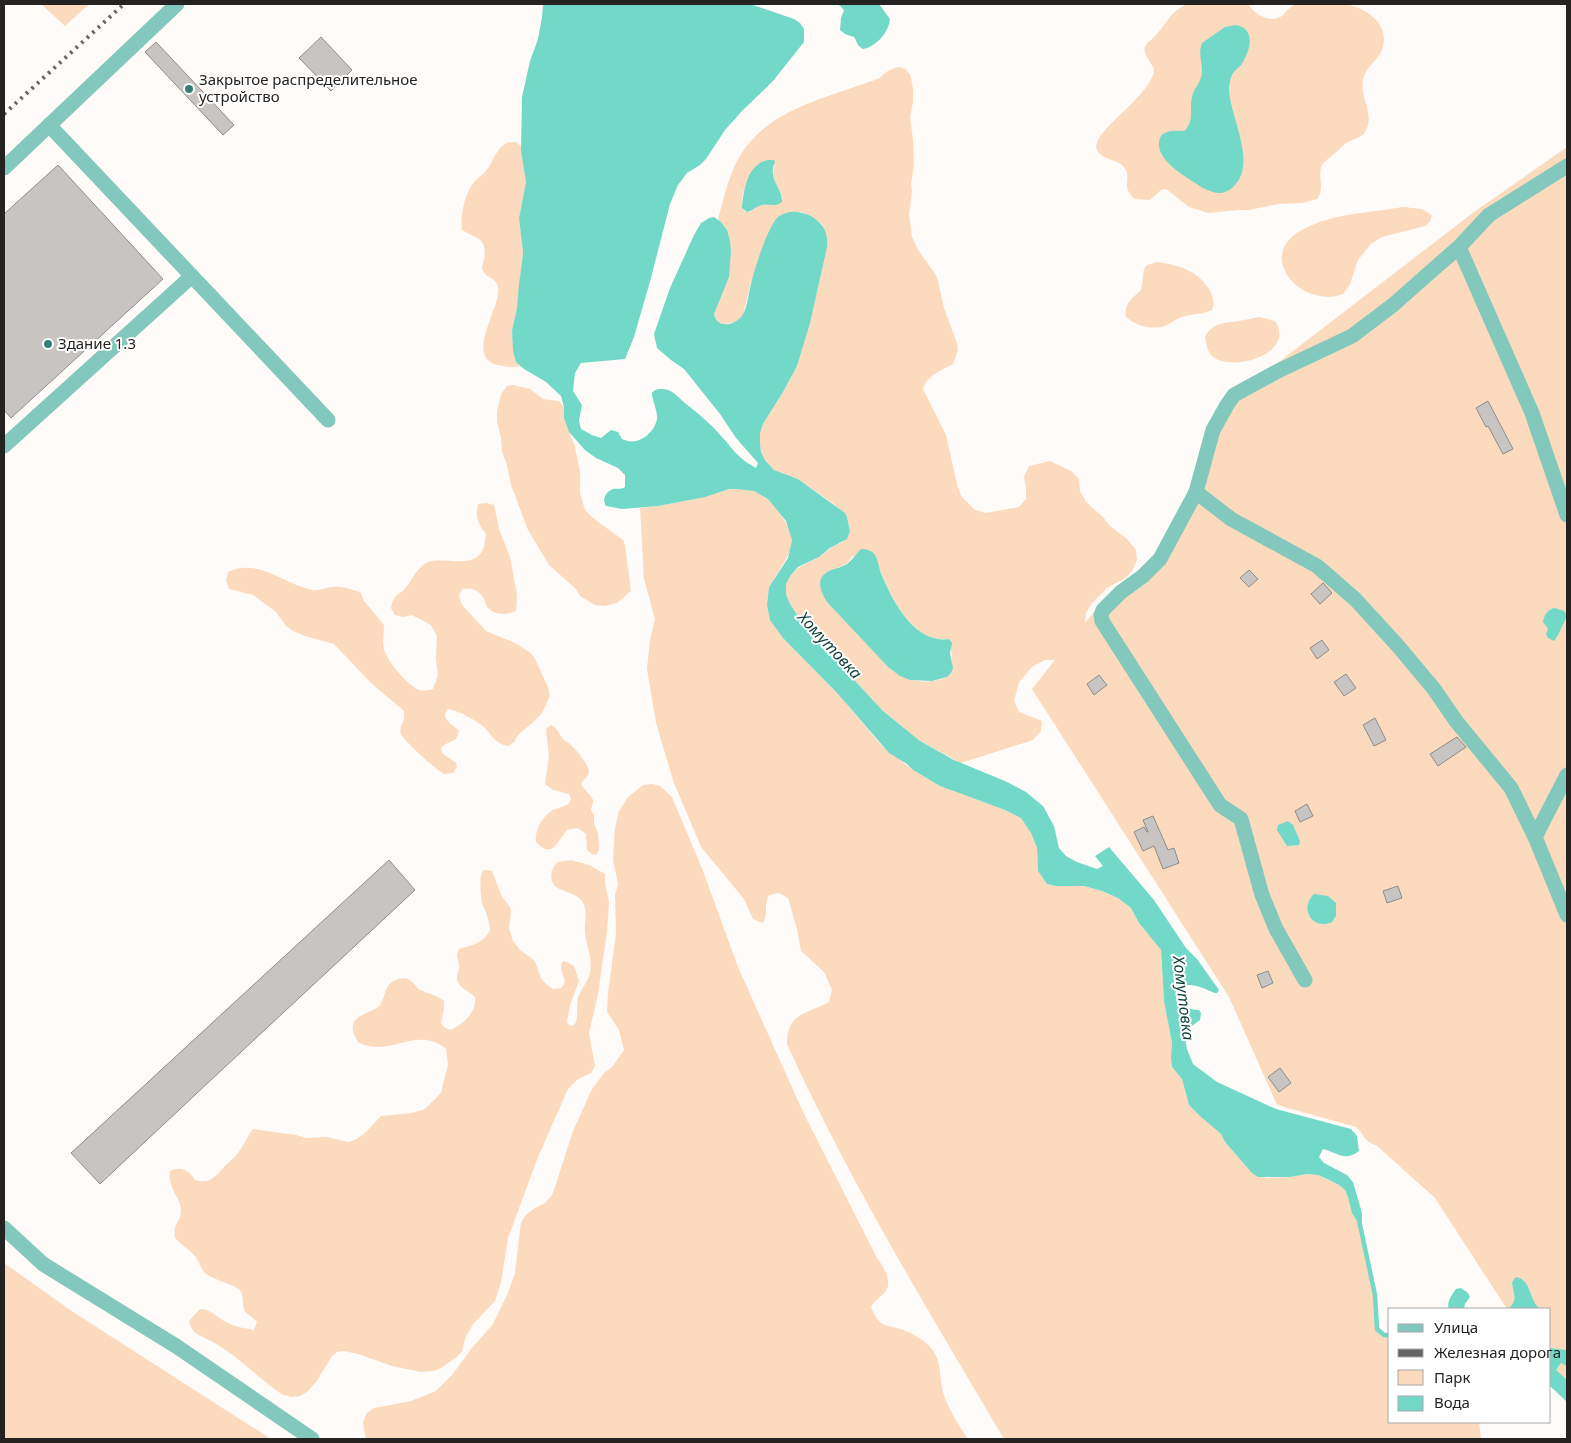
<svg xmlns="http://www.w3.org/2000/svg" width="1571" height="1443" viewBox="0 0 1571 1443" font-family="'Noto Sans',sans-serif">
	<rect width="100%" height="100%" fill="#fffbf8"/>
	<g fill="#fcdabe" fill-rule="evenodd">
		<path d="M41 4H89L65 26Z"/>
		<path d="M1187 4H1248C1254 14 1270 24 1282 16 1287 11 1290 6 1297 4 1312 4 1328 2 1343 4 1366 6 1393 26 1381 52 1376 62 1365 68 1363 80 1359 97 1376 115 1365 132 1361 139 1352 139 1346 143 1344 145 1325 162 1323 163 1316 175 1326 188 1317 199L1302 203 1278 204 1249 210H1239L1208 213 1189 207 1166 189 1161 190 1150 200 1135 199C1119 186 1134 177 1123 166 1116 159 1102 160 1097 150 1089 132 1153 96 1154 69 1151 62 1143 55 1145 47 1147 42 1153 39 1156 35 1168 22 1169 13 1187 4Z"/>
		<path d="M899 67 905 69 910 74 913 88V102L910 117 913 140 914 166 911 183 912 191 909 214 912 237 918 250 936 275 938 281 944 308 957 343 958 350 953 364C942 370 926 376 923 389L946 435 957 484 961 496 975 510 986 513 1019 507 1026 499V488L1024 477 1029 466 1050 461 1071 471 1079 479 1080 491 1086 502 1103 517 1110 526 1127 539 1136 550 1137 560 1133 569 1127 577 1107 588 1092 603 1086 613 1085 623 1099 606 1158 553 1191 488 1219 408 1474 212 1567 147V1401L1550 1374V1309H1507L1435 1198 1376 1145C1363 1142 1366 1135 1356 1127L1277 1105 1229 997 1032 689 1055 660H1045L1033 666 1019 682 1014 701 1019 712 1042 721 1041 731 1033 740 961 763 920 741 883 711 806 628 790 604 786 594V584L791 575 798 568 819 557 834 546 843 542 850 531 847 517 834 504 798 479 774 470 765 460 761 452 760 443V433L763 424 783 392 797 366 827 239 822 224 802 212H792L779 217 764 244 751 282 743 315 737 322 723 324 715 319 714 314 717 307 727 230 718 219C724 198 729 173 741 154 771 107 831 97 880 78 885 72 890 69 899 67ZM767 160 775 165C770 177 779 187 783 199L767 205H760L750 212 744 211C737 190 752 176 764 162ZM853 556 878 565C889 593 911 644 949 639 950 645 953 659 952 664 951 668 948 673 947 677 926 686 905 681 888 667L822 594 820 584 825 573 846 564Z"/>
		<path d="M510 142H515L521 146 526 182 519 218 523 252 522 262 517 308 512 330 516 362 521 366C510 368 509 367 498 365 463 357 502 307 498 287 497 278 486 278 483 271 481 267 483 264 484 260 488 238 477 239 462 230 460 217 465 192 474 182 479 177 484 174 488 168 495 158 497 146 510 142Z"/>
		<path d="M1403 207 1422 209 1432 215 1430 222 1425 226 1382 237 1371 244 1358 260 1350 284 1343 294C1301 310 1254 255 1302 230 1332 213 1370 213 1403 207Z"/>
		<path d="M1157 262C1179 265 1199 271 1210 291 1213 298 1215 302 1212 310 1204 314 1194 314 1185 316 1179 317 1173 322 1167 325 1154 331 1136 326 1126 317 1124 303 1132 299 1141 290L1144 269 1147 265Z"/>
		<path d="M1259 317 1275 321C1298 356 1222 376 1209 352 1207 348 1206 342 1205 337 1213 322 1225 323 1239 321 1246 320 1252 318 1259 317Z"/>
		<path d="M513 385 530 389 543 399 559 401 564 407V418L575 447 580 472V493L585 510 593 518 623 540 625 545 631 591 617 603 604 606 595 605 580 596 576 589 549 565 528 530 511 485 507 465 502 451 501 438 497 422V411L501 394 507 386Z"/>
		<path d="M730 489H744L754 491 762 495 768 499 780 513 790 530 792 540 789 554 769 587 767 605 783 638 838 694 882 746 913 770 940 786 1005 810 1021 817 1031 833 1037 848 1038 871 1047 884 1056 886H1084L1102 891 1118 898 1131 908 1139 923 1161 950 1164 1001 1172 1043 1171 1058 1172 1067 1182 1079 1189 1105 1201 1117 1221 1134 1225 1142 1246 1166 1266 1178 1290 1177 1307 1174 1318 1175 1339 1185 1345 1190 1348 1197 1357 1221 1361 1223C1369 1259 1375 1293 1377 1329L1384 1335H1390V1422H1479L1481 1439H1004C928 1310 849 1181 787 1044 786 1013 809 1013 829 1002L832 990 824 972 801 951 797 929 788 898 779 893 769 895C763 908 769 911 763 923L753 919 744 899 701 847 674 783 656 723 647 669 650 640 655 619 644 579 640 508C671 505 700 497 730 489Z"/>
		<path d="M486 503 494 505 499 529 510 557 517 595 516 611C506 615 492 616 486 605 485 603 485 600 483 597 479 590 470 587 462 589L459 596 462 605 486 631 515 643 531 653 535 659 548 687 550 696 542 713 532 723 518 735 514 742 508 746C494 743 493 736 484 727 475 720 460 711 448 709 439 719 453 724 459 731L456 739 444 745 441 748 442 753 456 763 457 767 453 773C450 773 448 774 445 774 439 773 402 739 401 734 399 728 402 725 404 719 404 719 404 712 404 711L370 682 334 644 305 636 293 631 286 626 276 612 260 600 253 595 229 589 226 581 228 572C257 557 285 585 312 590 319 591 325 588 331 587 342 586 352 589 361 593L364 601 384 625C384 633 382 641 384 649 386 660 407 684 417 689 422 691 427 691 433 689L438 675 436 659 437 636 431 625 412 615 403 617 395 615 391 608C394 593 398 597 406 587 413 579 416 569 426 563 441 555 475 571 483 549 485 545 485 539 486 534 478 523 475 518 478 504Z"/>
		<path d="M551 725C558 728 559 735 564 740 567 742 568 742 571 745 575 748 589 766 589 771 589 777 583 779 581 784 584 790 594 797 593 802 593 805 591 807 591 810L594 815V824L598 833 599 850 596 855 592 854 587 850 586 834 578 828 567 830C557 841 553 860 536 842 534 831 543 815 553 810 558 808 564 806 569 804L571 799 569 794 553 790 545 784 549 756 546 729Z"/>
		<path d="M652 784 660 786 672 797 703 871 738 967 803 1112 877 1258C885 1269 895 1285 882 1295 877 1300 874 1301 871 1307 881 1331 887 1323 906 1331 915 1335 925 1341 931 1348 942 1360 939 1378 943 1392 948 1409 958 1424 968 1439L366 1438 364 1430 363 1422 367 1413 374 1408 411 1401 436 1391 452 1375 472 1348 493 1324 508 1293 515 1273 521 1222 527 1214 535 1208 545 1203 552 1195 556 1184 573 1131 592 1089 604 1073 612 1067 624 1050 619 1030 607 1012 608 993 616 933 615 895 618 884 613 860 615 828 619 811 628 797 643 785Z"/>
		<path d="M571 860 589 865 605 874V884L609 902 607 931 598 994 589 1033 595 1066 591 1073 578 1079 568 1089 538 1157 508 1238 501 1282 495 1301 474 1323 466 1336 462 1351 458 1356 441 1368 434 1371 421 1372 392 1366 358 1354 344 1351 337 1352 332 1356 316 1382 307 1392 300 1396 292 1397 283 1395C257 1378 236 1353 207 1339 198 1335 191 1332 189 1321L200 1309C211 1309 216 1317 226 1322 234 1327 245 1328 254 1330L257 1322C254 1317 246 1315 244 1309 242 1302 244 1296 240 1290 235 1285 215 1280 208 1275 201 1271 200 1263 195 1256 189 1249 181 1245 175 1238 173 1222 180 1223 181 1212 182 1198 167 1189 170 1171 181 1166 189 1170 195 1180 209 1184 215 1178 224 1167 230 1161 236 1157 240 1150 245 1143 248 1135 253 1129L296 1135 305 1138 327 1137 348 1142 355 1140 364 1134 381 1116 412 1113 425 1109 441 1093 448 1064 446 1049C419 1027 396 1052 369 1046 365 1045 361 1044 358 1042 356 1039 354 1034 353 1031 350 1015 369 1014 378 1007 384 1002 384 992 388 986 394 979 405 975 412 982 415 984 416 988 420 990 429 994 435 994 444 1001V1009L441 1023 445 1028 451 1030C463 1024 477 1012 475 997 469 991 456 987 457 977 457 972 460 970 459 965 458 958 455 956 459 949 472 945 483 944 490 930 489 921 487 914 483 906 481 902 479 877 482 873 482 872 483 871 484 870L492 871 501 895 510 907 511 912 509 928 513 941 520 950 535 961 541 978 546 984 553 989 561 988C571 978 556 973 563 961L567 962 574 966 579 981 570 1005 567 1022 569 1025 572 1026 575 1024C579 1015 576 1007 578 998 580 990 588 982 590 973 593 958 586 946 585 931 584 922 588 914 584 905 580 894 567 893 558 888 548 882 550 869 558 862Z"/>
		<path d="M4 1263 73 1312 271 1439H4Z"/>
	</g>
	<g fill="#72d9c9">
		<path d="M543 4H750L794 19 800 23 804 29V42L773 81 742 111 725 130 706 159 700 165 687 173 678 185 670 204 651 278 634 337 625 359 581 363 575 373 573 391 582 405 579 421 581 429 592 435 601 438 611 430 618 432 622 439C637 447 654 434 657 419 658 412 651 396 652 393 654 389 659 389 662 389 672 389 678 397 685 403 698 413 711 424 722 437 728 443 733 451 740 457 744 461 751 465 756 468L758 463 736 438 720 414 684 369 671 360 657 348 655 339 654 334 670 288 694 235 701 223 709 218 714 217 721 222 727 230 730 241 731 251 729 277 714 314C717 330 738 325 743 314 748 305 748 294 751 284 754 270 768 226 778 217 789 209 803 211 814 218 825 226 828 234 827 247L810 323 797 366 783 392 763 424 760 433V443L761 452 765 460 774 470 798 479 845 513 847 517 850 531 847 539 830 548 819 557 798 567 791 575 786 584V594L790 604 806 628 883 711 920 741 954 760 1005 781 1026 792 1043 806 1054 826 1059 848 1066 856 1077 862 1097 869 1103 866 1095 856 1109 847 1154 900 1186 948 1197 959 1219 990 1217 993H1215C1199 987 1195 982 1177 987 1171 1001 1187 1010 1199 1010L1201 1013 1200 1020 1189 1028 1185 1038 1187 1049 1193 1064 1217 1082 1276 1109 1351 1129 1357 1136 1359 1151C1345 1162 1338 1153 1323 1149L1319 1157 1324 1163 1347 1175 1353 1182 1362 1213V1221L1361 1223 1357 1221 1352 1213 1348 1197 1345 1190 1339 1185 1325 1178 1318 1175 1307 1174 1290 1177H1258L1252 1173 1225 1142 1221 1134 1201 1117 1189 1105 1182 1079 1172 1067 1171 1058 1172 1043 1164 1001 1161 950 1139 923 1131 908 1118 898 1102 891 1084 886H1056L1047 884 1038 871 1037 848 1031 833 1021 818 1005 810 940 786 913 770 907 764 889 753 838 694 783 638 770 620 767 605 769 587 788 558 792 540 786 521 768 499 754 491 737 489H729L705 497 658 506 622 509 606 506C602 500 605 492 613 489 618 488 620 490 625 487V475L618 468 596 458 585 450 569 432 564 418V407L561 396 546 382 524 369 516 362 513 351 512 330 517 308 519 284 522 262 523 252 519 218 526 182 521 151 522 97 530 61 538 39 542 17Z"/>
		<path d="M838 4H879L890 19C889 32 876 47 863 49 856 45 858 43 854 37L845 34 840 30 841 18 844 10Z"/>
		<path d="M1236 25C1257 29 1250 52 1241 65 1239 68 1235 70 1233 73 1231 77 1229 83 1229 88 1229 116 1259 164 1233 187 1220 200 1204 189 1192 181 1180 173 1157 159 1159 142 1160 138 1161 134 1165 133 1170 130 1178 131 1184 131 1195 122 1189 109 1192 97 1194 87 1201 85 1202 71 1202 61 1198 53 1202 43L1225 27Z"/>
		<path d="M767 160H773L775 161C774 166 772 169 773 174 774 184 783 192 782 202 776 207 769 204 762 205 756 206 753 211 747 212L742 208C743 195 746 171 760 163 762 162 765 161 767 160Z"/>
		<path d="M861 549C866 549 872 550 875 555 878 560 879 568 881 573 892 600 914 644 949 639L952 643 950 653 953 668 951 673 947 677 932 681 910 680 900 676 888 667 828 603C820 592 814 577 831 570 836 568 842 567 847 564 852 560 856 554 861 549Z"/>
		<path d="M1555 608 1564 611 1567 615C1566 619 1557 638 1554 641L1548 638 1546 634 1548 629 1543 622C1544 615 1548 609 1555 608Z"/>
		<path d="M1288 821 1293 825 1300 841 1299 845 1287 846 1277 830 1278 825Z"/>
		<path d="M1314 894 1328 896 1336 903V916L1332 922C1312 931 1299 908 1314 894Z"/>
		<path d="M1516 1277C1532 1279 1529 1303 1541 1309H1508C1519 1299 1513 1294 1512 1282Z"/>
		<path d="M1461 1288 1468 1293 1470 1297 1465 1304 1464 1309H1449C1446 1303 1452 1294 1456 1289Z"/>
		<path d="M1550 1348 1567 1350V1366L1561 1363 1556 1370 1565 1378 1567 1382V1402L1550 1386Z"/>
	</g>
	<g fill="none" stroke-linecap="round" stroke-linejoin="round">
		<path stroke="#72d9c9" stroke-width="4.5" d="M1359 1220 1375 1295 1377 1329 1384 1335H1390"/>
	</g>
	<g fill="#c7c4c1" stroke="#8f8c89">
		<path d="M321 37 352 70 331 91 299 58Z"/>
		<path d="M156 42 234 125 223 135 145 52Z"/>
		<path d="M58 165 163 279 11 418 4 410V214Z"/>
		<path d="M1488 401 1513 449 1503 454 1488 426 1486 427 1476 408Z"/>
		<path d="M1249 570 1258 579 1249 587 1240 578Z"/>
		<path d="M1323 583 1332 593 1320 604 1311 594Z"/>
		<path d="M1322 640 1329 650 1317 659 1310 648Z"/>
		<path d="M1346 674 1356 688 1344 696 1334 682Z"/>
		<path d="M1099 675 1107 685 1094 695 1087 684Z"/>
		<path d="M1375 718 1386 740 1374 746 1363 725Z"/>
		<path d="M1457 737 1466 747 1438 766 1430 754Z"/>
		<path d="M1307 804 1313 816 1300 822 1295 811Z"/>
		<path d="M1153 816 1168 850 1174 848 1179 863 1163 869 1154 846 1143 851 1134 832 1144 827 1147 832H1148L1143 820Z"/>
		<path d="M389 860 415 890 211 1080 100 1184 71 1153Z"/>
		<path d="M1398 886 1402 898 1387 903 1383 891Z"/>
		<path d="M1268 971 1273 983 1262 988 1257 975Z"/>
		<path d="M1280 1068 1291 1083 1279 1092 1268 1077Z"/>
	</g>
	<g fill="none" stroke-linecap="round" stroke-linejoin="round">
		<g stroke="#83c8bc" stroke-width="15">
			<path d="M49 125 328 420"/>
			<path d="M4 168 177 4"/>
			<path d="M1459 247 1532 413 1567 515"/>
			<path d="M4 446 192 276"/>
			<path d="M1196 492 1231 519 1317 566 1355 599 1398 646 1434 689 1456 721 1511 788 1535 837 1567 915"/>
			<path d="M1535 837 1567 775"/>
			<path d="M1305 980 1276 929 1262 895 1241 819 1220 805 1102 621 1101 615 1103 610 1121 592 1143 576 1160 559 1196 492 1213 430 1227 405 1234 395 1278 371 1352 336 1393 305 1428 274 1459 247 1489 215 1567 166"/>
			<path d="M4 1228 43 1264 176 1346 312 1439"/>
		</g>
		<path stroke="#676563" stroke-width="4" stroke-dasharray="2.5 5" stroke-linecap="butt" d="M4 114 124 4"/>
	</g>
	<g fill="#387d73" stroke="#fff" stroke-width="2">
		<circle cx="189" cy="89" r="5"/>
		<circle cx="48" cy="344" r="5"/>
	</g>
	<g text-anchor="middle" stroke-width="4" stroke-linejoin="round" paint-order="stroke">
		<g font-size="15" fill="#252322" stroke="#fff" text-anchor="start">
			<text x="199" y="85">Закрытое распределительное<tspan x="199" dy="17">устройство</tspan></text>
			<text x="58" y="349">Здание 1.3</text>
		</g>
		<g font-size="16" font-style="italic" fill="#0c3e37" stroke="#fff">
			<text transform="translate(830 645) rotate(47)" y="6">Хомутовка</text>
			<text transform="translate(1184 998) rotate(83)" y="6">Хомутовка</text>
		</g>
	</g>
	<rect width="1571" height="1443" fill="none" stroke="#252322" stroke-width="10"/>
	<rect x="1388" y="1308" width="162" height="115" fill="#ffffff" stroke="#a8a7a7"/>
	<rect x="1398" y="1324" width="25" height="8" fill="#83c8bc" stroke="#a8a7a7"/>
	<text x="1434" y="1333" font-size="15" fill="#252322">Улица</text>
	<rect x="1398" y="1349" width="25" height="8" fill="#676563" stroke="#a8a7a7"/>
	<text x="1434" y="1358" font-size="15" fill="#252322">Железная дорога</text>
	<rect x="1398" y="1370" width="25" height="15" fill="#fcdabe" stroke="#a8a7a7"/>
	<text x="1434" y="1383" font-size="15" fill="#252322">Парк</text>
	<rect x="1398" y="1396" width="25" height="15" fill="#72d9c9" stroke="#a8a7a7"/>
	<text x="1434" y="1408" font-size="15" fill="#252322">Вода</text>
</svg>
